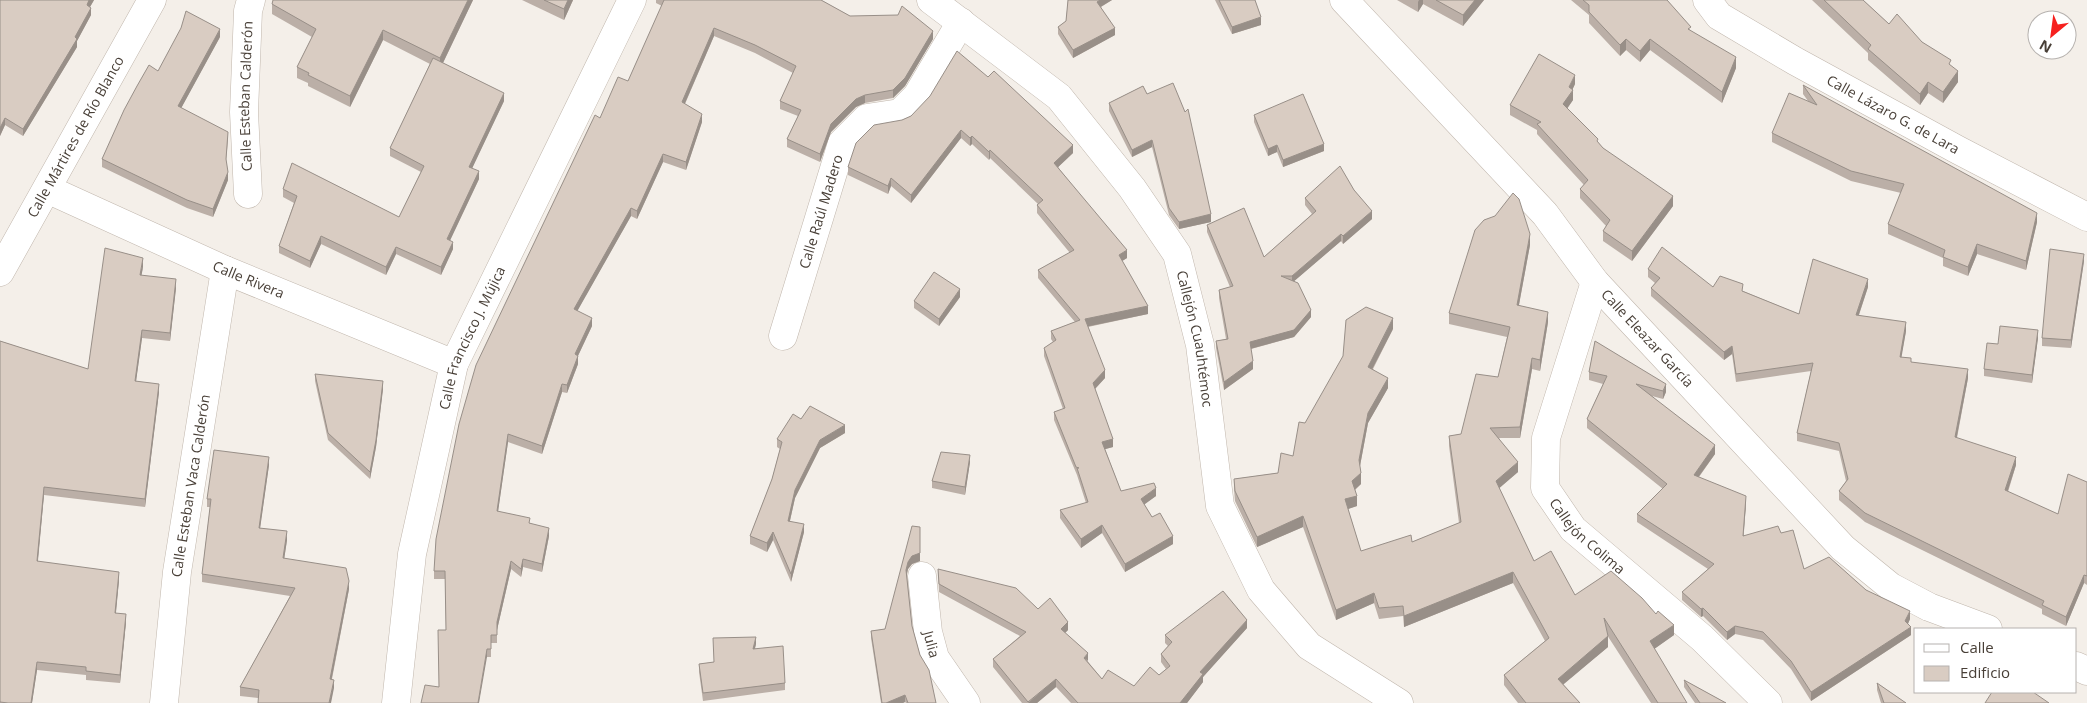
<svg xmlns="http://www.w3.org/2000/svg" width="2087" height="703" viewBox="0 0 2087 703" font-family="'Open Sans',sans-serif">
	<rect width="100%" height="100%" fill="#f4efe9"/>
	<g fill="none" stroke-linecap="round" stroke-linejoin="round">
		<defs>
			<g id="minor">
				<path id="s1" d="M931 0 1059 97 1132 188 1177 254 1200 345 1220 506 1261 590 1309 646 1399 703"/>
				<path id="s2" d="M1344 0 1545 214 1595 282 1843 548 1891 587 1929 607 1988 629"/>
				<path id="s3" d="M1707 0 1719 16 1795 61 1958 150 2087 217"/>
				<path id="s4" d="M47 189 225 270 454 364"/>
				<path id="s5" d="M248 194 244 112 248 11 251 0"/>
				<path id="s6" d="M0 272 152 0"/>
				<path id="s7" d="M1595 282 1546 438 1545 488 1573 529 1702 638 1768 703"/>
				<path id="s8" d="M783 336 842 143 867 118 900 113 917 96 961 22"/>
				<path id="s9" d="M922 576 928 632 935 658 966 703"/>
				<path d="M2076 666 2087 671"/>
				<path id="s10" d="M164 703 177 572 225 270"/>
			</g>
			<g id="tertiary">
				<path id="s11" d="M396 703 412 554 454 364 632 0"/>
			</g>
		</defs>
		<use href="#minor" stroke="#c0b6ac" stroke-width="29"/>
		<use href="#tertiary" stroke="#c0b6ac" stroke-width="29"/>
		<use href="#minor" stroke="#fff" stroke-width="28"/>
		<use href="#tertiary" stroke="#fff" stroke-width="28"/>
	</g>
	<g fill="#bbafa7">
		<path d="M0 0H94L90 7 91 15 77 41V47L23 136 5 125 0 136Z"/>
		<path d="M273 0H473L443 63 504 101 472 168 479 179 450 240 453 249 441 275 396 254 386 275 321 244 310 268 279 253V246L294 203 283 197V189L399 217 421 172 390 156V148L430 64 383 40 350 107 308 86V83L297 78V67L312 37 272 14V4Z"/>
		<path d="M522 0H573L564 20Z"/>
		<path d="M656 0H821L850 16 933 39 905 86 893 98 865 103 856 107 831 132 820 162 787 147V139L798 116 780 109V101L793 73 755 53 714 36 685 104 702 122 686 170 663 162 637 219 631 216 577 311 592 326 578 356V364L567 393 562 392 542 454 508 442 498 511 530 523 549 536 542 572 523 567 521 577 511 569 497 630V643H491V657H487L439 687 446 630 445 579H434V571L600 118 628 81 662 6 656 3Z"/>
		<path d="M1068 0H1112L1101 7 1115 35 1073 58 1058 34V27L1066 21Z"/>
		<path d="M1215 0H1255L1261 25 1232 34Z"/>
		<path d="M1397 0H1484L1463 26 1423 4 1418 12Z"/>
		<path d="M1571 0H1667L1691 31 1736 68 1722 103 1650 50 1640 62 1626 50 1620 56 1589 23V15Z"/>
		<path d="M1812 0H1863L1889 24 1922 42 1951 66 1958 82 1943 103 1928 93 1920 105 1868 60V53Z"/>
		<path d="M220 37 181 108 228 140 226 161 228 180 213 217 187 208 102 167V159L158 71Z"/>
		<path d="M1575 84 1572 90 1573 100 1567 109 1603 148 1673 206 1632 261 1603 241V231L1606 226 1580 198V189L1584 185 1537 134V130L1510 115V105Z"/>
		<path d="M1803 85 2037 222 2026 270 1977 254 1968 276 1943 266V258L1888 234V224L1901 193 1851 181 1772 142V133L1808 101 1803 94Z"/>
		<path d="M1143 86 1211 222 1179 229 1169 215 1152 147 1132 157 1109 111V103Z"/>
		<path d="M1254 115 1324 151 1283 167 1277 152 1268 156 1254 122Z"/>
		<path d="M911 116 1073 153 1058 167 1127 258 1122 261 1148 314 1088 327 1105 378 1095 389 1113 447 1105 449 1121 491 1156 496 1144 504 1152 517 1173 544 1125 572 1102 533 1081 548 1060 518V510L1086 503 1077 475 1054 420V412L1063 409 1044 356V348L1053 342 1051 339V331L1075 322 1038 278V270L1070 253 1037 213V205L1038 204 990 158 989 160 972 144 970 146 961 138 911 203 891 186 888 194 848 175V167L902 120Z"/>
		<path d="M1354 190 1372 219 1343 244 1341 241 1294 281 1311 317 1294 337 1251 349 1253 369 1224 390 1216 348V341L1226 339 1219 298V290L1230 287 1207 232V225L1264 257 1312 214 1305 205V198Z"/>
		<path d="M1530 245 1519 305 1548 322 1540 371 1532 369 1520 438H1499L1518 472 1499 488 1534 561 1575 595 1674 635 1654 649 1687 703H1651L1607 635 1608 647 1563 684 1580 703H1518L1504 685V675L1545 641 1513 583 1404 627 1403 616 1379 619 1374 603 1336 620 1303 527 1257 547 1235 501 1234 489V479L1278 473 1293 456 1305 423 1393 329 1373 369 1388 388 1368 423 1360 466 1361 484 1355 490 1357 506 1348 509 1361 551 1412 542 1459 523 1449 446V436L1461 434 1498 377 1507 337 1449 324V313Z"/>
		<path d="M2084 261 2071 348 2042 346V338Z"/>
		<path d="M143 267 141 276 176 288 170 341 142 338 136 381 159 392 145 507 44 495 38 561 119 580 116 613 126 622 120 683 86 680V675L37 670 32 703H0V341L88 369Z"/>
		<path d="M1648 269 1713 287 1743 291 1799 314 1868 287 1859 315 1906 331 1901 357 1911 362 1968 378 1957 438 2016 465 2008 492 2058 514 2087 482V585L2084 583 2066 626 2042 614V609L1865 522 1839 500V491L1846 481 1839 451 1797 441V433L1811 371 1736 382 1732 354 1724 360 1651 296V288L1655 283 1648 277Z"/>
		<path d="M960 297 939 326 914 308V301Z"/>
		<path d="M2038 338 2032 383 1984 376V369L1998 344Z"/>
		<path d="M1595 341 1666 392 1663 399 1652 396 1715 454 1699 477 1746 504 1743 536 1781 533 1804 569 1866 590 1910 619 1908 624 1911 635 1811 701 1791 669 1763 640 1735 634 1727 640 1703 616 1701 617 1682 600V592L1708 569 1637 522V514L1663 489 1587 428V419L1603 384 1589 380V372Z"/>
		<path d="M315 374 383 389 376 447 370 479 328 440 315 381Z"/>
		<path d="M845 433 820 448 795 498 790 521 804 532 791 582 773 540 767 552 750 544V536L772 479 780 449 777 447V439Z"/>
		<path d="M970 462 965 495 932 488V481Z"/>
		<path d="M269 465 260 528 287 540 284 559 349 589 332 679 334 688 258 698 240 696V687L290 596 202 582V574L210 507H207V499Z"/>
		<path d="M920 527V561L912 564 908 569 907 575 912 626 920 655 936 703H906L905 702 903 703H881L871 638V631L885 629Z"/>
		<path d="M938 569 1038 609 1068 630 1065 633 1102 679 1134 686 1159 675 1166 669 1161 662V654L1168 646 1165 643V635L1247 628 1203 677V682L1187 703H1071L1056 687 1037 703H1022L993 667V659L1020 636 939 592Z"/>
		<path d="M756 644 755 648 785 683V690L703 701 699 672V664L714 662Z"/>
		<path d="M1684 680 1726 703H1695L1684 687Z"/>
		<path d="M1877 683 1906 703H1881L1877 690Z"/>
	</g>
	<g fill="#988f88">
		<path d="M89 0H94L87 12V5Z"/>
		<path d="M468 0H473L440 69V58Z"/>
		<path d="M568 0H573L564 20V9Z"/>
		<path d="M1100 0H1112L1097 9V2Z"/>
		<path d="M1419 0H1423V4L1418 12V2Z"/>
		<path d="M1475 0H1484L1463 26V15Z"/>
		<path d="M91 8V15L77 41V47L23 136V129Z"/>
		<path d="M1261 17V25L1232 34V27Z"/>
		<path d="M714 28V36L682 110V102Z"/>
		<path d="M1115 28V35L1073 58V50Z"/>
		<path d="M220 29V37L178 114V106Z"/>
		<path d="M383 30V40L350 107V96Z"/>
		<path d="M933 31V39L905 86 893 98V90Z"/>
		<path d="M1626 39V50L1620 56V45Z"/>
		<path d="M1650 39V50L1640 62V51Z"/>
		<path d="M1736 57V68L1722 103V92Z"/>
		<path d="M1958 71V82L1943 103V92Z"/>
		<path d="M1575 75V84L1569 97 1573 90V100L1563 114V104L1569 87Z"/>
		<path d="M1928 82V93L1920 105V94Z"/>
		<path d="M504 93V101L469 175V167Z"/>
		<path d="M865 95V103L856 107 831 132 820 162V154L831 124 856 99Z"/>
		<path d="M702 114V122L686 170V162Z"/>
		<path d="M5 118V125L0 136V128Z"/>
		<path d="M961 130V138L911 203V195Z"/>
		<path d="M972 136V144L970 146V138Z"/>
		<path d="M1152 140V147L1132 157V150Z"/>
		<path d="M1324 144V151L1283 167V160Z"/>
		<path d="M1073 145V153L1054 171V163Z"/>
		<path d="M1277 145V152L1268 156V149Z"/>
		<path d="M990 150V158L989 160V152Z"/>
		<path d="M663 154V162L637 219V211Z"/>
		<path d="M479 171V179L447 247V239Z"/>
		<path d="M228 172V180L213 217V209Z"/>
		<path d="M891 178V186L888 194V186Z"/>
		<path d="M1673 196V206L1632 261V251Z"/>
		<path d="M631 208V216L574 317V309Z"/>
		<path d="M1372 211V219L1343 244V236Z"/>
		<path d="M2037 213V222L2026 270V261Z"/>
		<path d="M1211 214V222L1179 229V222Z"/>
		<path d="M1341 234V241L1292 283V276Z"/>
		<path d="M1530 234V245L1517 315V305Z"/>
		<path d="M321 236V244L310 268V261Z"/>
		<path d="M453 242V249L441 275V267Z"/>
		<path d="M1977 244V254L1968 276V267Z"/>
		<path d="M396 247V254L386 275V267Z"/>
		<path d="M1127 250V258L1119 263V255Z"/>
		<path d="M2084 254V261L2071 348V340Z"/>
		<path d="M143 258V267L140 284V275Z"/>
		<path d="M176 279V288L170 341V333Z"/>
		<path d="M1868 279V287L1856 323V315Z"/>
		<path d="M960 289V297L939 326V319Z"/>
		<path d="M1148 306V314L1085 327V319Z"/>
		<path d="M1311 310V317L1294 337 1250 349V342Z"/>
		<path d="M1548 312V322L1540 371V360Z"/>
		<path d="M592 318V326L575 362V354Z"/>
		<path d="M1393 318V329L1368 377V367Z"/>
		<path d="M1906 322V331L1900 366V357Z"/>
		<path d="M142 330V338L135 389V381Z"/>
		<path d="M2038 330V338L2032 383V375Z"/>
		<path d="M1732 346V354L1724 360V352Z"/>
		<path d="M578 356V364L567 393V385Z"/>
		<path d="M1532 358V369L1520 438V427Z"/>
		<path d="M1253 361V369L1224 390V382Z"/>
		<path d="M1968 369V378L1955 446V437Z"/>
		<path d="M1105 370V378L1093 391V383Z"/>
		<path d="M1388 378V388L1368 423 1359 471V460L1368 413Z"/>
		<path d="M383 381V389L376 447 370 479V472Z"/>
		<path d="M159 384V392L145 507V499Z"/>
		<path d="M562 384V392L542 454V446Z"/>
		<path d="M1666 384V392L1663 399V391Z"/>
		<path d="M845 425V433L820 448 795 498 788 529V521L795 490 820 440Z"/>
		<path d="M508 434V442L497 519V511Z"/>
		<path d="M1113 439V447L1102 450V442Z"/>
		<path d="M1715 445V454L1694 483V475Z"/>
		<path d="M970 455V462L965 495V487Z"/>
		<path d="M269 457V465L259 536V528Z"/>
		<path d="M2016 457V465L2005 499V490Z"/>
		<path d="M1518 462V472L1496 491V481Z"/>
		<path d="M1361 473V484L1352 492V481Z"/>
		<path d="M44 487V495L37 569V561Z"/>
		<path d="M1156 488V496L1141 507V499Z"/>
		<path d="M1357 496V506L1345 510V499Z"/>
		<path d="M1746 496V504L1743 544V536Z"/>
		<path d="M1303 516V527L1257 547V537Z"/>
		<path d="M804 524V532L791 582V574Z"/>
		<path d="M1102 525V533L1081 548V539Z"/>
		<path d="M549 528V536L542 572V564Z"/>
		<path d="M287 531V540L283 567V558Z"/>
		<path d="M773 532V540L767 552V543Z"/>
		<path d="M1173 536V544L1125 572V564Z"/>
		<path d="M920 553V561L912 564 908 569 906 577V570L908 562 912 556Z"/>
		<path d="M523 559V567L521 577V569Z"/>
		<path d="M511 561V569L497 630V622Z"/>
		<path d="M119 572V580L115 621V613Z"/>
		<path d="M1513 572V583L1404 627V616Z"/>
		<path d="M2084 575V583L2066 626V617Z"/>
		<path d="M349 581V589L330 687V679Z"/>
		<path d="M1374 593V603L1336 620V610Z"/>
		<path d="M1703 608V616L1701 617V609Z"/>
		<path d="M1910 611V619L1905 630V621Z"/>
		<path d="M126 614V622L120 683V675Z"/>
		<path d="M1247 620V628L1203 677V682L1187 703H1180L1200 672Z"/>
		<path d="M1068 622V630L1061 637V629Z"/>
		<path d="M1674 625V635L1650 652V641Z"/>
		<path d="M1735 626V634L1727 640V632Z"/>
		<path d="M1911 627V635L1811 701V692Z"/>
		<path d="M1608 636V647L1558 689V679Z"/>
		<path d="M756 637V644L753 656V649Z"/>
		<path d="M487 649V657L479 703H478Z"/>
		<path d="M1088 653V661L1084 658Z"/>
		<path d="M37 662V670L32 703H31Z"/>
		<path d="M1056 679V687L1037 703H1028Z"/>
		<path d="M334 680V688L331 703H329Z"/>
		<path d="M905 695V702L903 703H886Z"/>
	</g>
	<g fill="#d9ccc2" stroke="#988f88">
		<path d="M0 0H89L87 5 91 8 75 37 77 39 23 129 5 118 0 128Z"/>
		<path d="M273 0H468L440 58 383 30 350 96 308 75 309 73 297 67 316 29 272 4Z"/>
		<path d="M544 0H568L564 9Z"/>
		<path d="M664 0H821L850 16 898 15 902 6 933 31 905 78 893 90 865 95 856 99 831 124 820 154 787 139 801 110 780 101 796 66 755 45 714 28 682 102 702 114 686 162 663 154 637 211 631 208 574 309 592 318 575 354 578 356 567 385 562 384 542 446 508 434 497 511 530 518 529 523 549 528 542 564 523 559 521 569 511 561 497 622V635H491V649H487L478 703H421L425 685 439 687 438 630H446L445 571H434L436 539 459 424 476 365 595 115 600 118 618 77 628 81Z"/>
		<path d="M1068 0H1100L1097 2 1115 28 1073 50 1058 27 1066 21Z"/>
		<path d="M1219 0H1255L1261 17 1232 27Z"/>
		<path d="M1436 0H1475L1463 15Z"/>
		<path d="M1583 0H1667L1691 27 1688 29 1736 57 1722 92 1650 39 1640 51 1626 39 1620 45 1589 12V5Z"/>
		<path d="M1824 0H1863L1889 24 1897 14 1922 42 1951 60 1949 64 1958 71 1943 92 1928 82 1920 94 1868 49 1871 45Z"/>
		<path d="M186 11 220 29 178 106 228 132 226 159 228 172 213 209 187 200 102 159 124 110 137 86 149 65 158 71 181 28Z"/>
		<path d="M957 51 988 77 994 71 1073 145 1054 163 1127 250 1119 255 1148 306 1085 319 1105 370 1093 383 1113 439 1102 442 1121 491 1154 483 1156 488 1141 499 1152 517 1160 513 1173 536 1125 564 1102 525 1081 539 1060 510 1088 502 1077 468H1079L1076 467 1054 412 1065 408 1044 348 1056 340 1051 331 1080 320 1038 270 1074 250 1037 205 1043 200 990 150 989 152 972 136 970 138 961 130 911 195 891 178 888 186 848 167 856 143 874 125 902 120 911 116 930 96Z"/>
		<path d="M1539 54 1575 75 1569 87 1573 90 1563 104 1598 139 1597 141 1603 148 1673 196 1632 251 1603 231 1610 220 1580 189 1588 180 1537 124 1541 122 1510 105Z"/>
		<path d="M433 58 504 93 469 167 479 171 447 239 453 242 441 267 396 247 386 267 321 236 310 261 279 246 297 196 283 189 292 163 399 217 424 166 390 148Z"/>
		<path d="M1173 83 1185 112 1188 109 1211 214 1179 222 1169 208 1152 140 1132 150 1109 103 1143 86 1147 94Z"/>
		<path d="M1803 85 2037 213 2026 261 1977 244 1968 267 1943 257 1945 250 1888 224 1904 184 1851 171 1772 133 1789 93 1817 105Z"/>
		<path d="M1303 94 1324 144 1283 160 1277 145 1268 149 1254 115Z"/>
		<path d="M1340 166 1354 190 1372 211 1343 236 1341 234 1292 276H1281L1298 283 1311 310 1294 330 1250 342 1253 361 1224 382 1216 341 1228 339 1219 290 1233 286 1207 225 1244 208 1264 257 1316 211 1305 198Z"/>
		<path d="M1513 193 1519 199 1530 234 1517 305 1548 312 1540 360 1532 358 1520 427 1490 428 1518 462 1496 481 1534 561 1551 551 1575 595 1611 571 1642 598 1656 614 1658 611 1674 625 1650 641 1687 703H1658L1604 618 1608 636 1558 679 1580 703H1526L1504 675 1549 638 1513 572 1404 616 1403 606 1379 608 1374 593 1336 610 1303 516 1257 537 1235 491 1234 479 1278 473 1281 453 1293 456 1299 422 1305 423 1343 356 1346 320 1366 307 1393 318 1368 367 1388 378 1368 413 1359 460 1361 473 1352 481 1357 496 1345 499 1361 551 1411 535 1412 542 1461 522 1449 436 1461 434 1476 374 1498 377 1510 327 1449 313 1475 230 1484 220 1495 216Z"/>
		<path d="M1662 247 1713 287 1720 276 1743 284 1742 291 1799 314 1813 259 1868 279 1856 315 1906 322 1900 357 1911 358V362L1968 369 1955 437 2016 457 2005 490 2058 514 2068 474 2087 482V576L2084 575 2066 617 2042 605 2044 601 1865 513 1839 491 1848 479 1839 443 1797 433 1813 363 1736 374 1732 346 1724 352 1651 288 1660 278 1648 269Z"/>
		<path d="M105 248 143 258 140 275 176 279 170 333 142 330 135 381 159 384 145 499 44 487 37 561 119 572 115 613 126 614 120 675 86 671V667L37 662 31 703H8L0 702V341L88 369Z"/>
		<path d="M2050 249 2084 254 2071 340 2042 338Z"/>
		<path d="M934 272 960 289 939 319 914 301Z"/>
		<path d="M2000 326 2038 330 2032 375 1984 369 1987 343 1998 344Z"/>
		<path d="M1595 341 1666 384 1663 391 1636 384 1715 445 1694 475 1746 496 1743 536 1778 526 1781 533 1793 530 1804 569 1829 557 1866 590 1910 611 1905 621 1911 627 1811 692 1791 661 1763 632 1735 626 1727 632 1703 608 1701 609 1682 592 1714 564 1637 514 1667 484 1587 419 1607 376 1589 372Z"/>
		<path d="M315 374 383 381 376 440 370 472 328 433Z"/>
		<path d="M810 406 845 425 820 440 795 490 788 521 804 524 791 574 773 532 767 543 750 536 772 479 782 442 777 439 793 414 801 419Z"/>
		<path d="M214 450 269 457 259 528 287 531 283 558 346 568 349 581 330 679 334 680 329 703H258L259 690 240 687 295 588 202 574 211 499H207Z"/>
		<path d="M941 452 970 455 965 487 932 481Z"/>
		<path d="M912 526 920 527V553L912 556 908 562 906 570 912 626 920 655 929 670 936 703H908L905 695 886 703H882L871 631 885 629Z"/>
		<path d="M938 569 1016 588 1038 609 1050 598 1068 622 1061 629 1088 653 1084 658 1102 679 1108 670 1134 686 1150 667 1159 675 1170 666 1161 654 1172 642 1165 635 1223 591 1247 620 1200 672 1203 674 1180 703H1078L1056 679 1028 702 993 659 1026 632 939 584Z"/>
		<path d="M756 637 753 649 783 646 785 683 703 693 699 664 714 662 713 638Z"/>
		<path d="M1684 680 1726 703H1700Z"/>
		<path d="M1877 683 1906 703H1884Z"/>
		<path d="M1992 692H2033L2049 703H1985Z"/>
	</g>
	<g text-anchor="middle" stroke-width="5" stroke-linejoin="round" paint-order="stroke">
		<g font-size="14" fill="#483f37" stroke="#fff">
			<text dy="5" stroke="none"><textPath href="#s5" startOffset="98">Calle Esteban Calderón</textPath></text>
			<text dy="5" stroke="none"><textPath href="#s3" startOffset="220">Calle Lázaro G. de Lara</textPath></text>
			<text dy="5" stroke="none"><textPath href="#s6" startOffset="155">Calle Mártires de Río Blanco</textPath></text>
			<text dy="5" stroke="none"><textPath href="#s8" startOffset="130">Calle Raúl Madero</textPath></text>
			<text dy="5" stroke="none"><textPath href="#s4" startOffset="221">Calle Rivera</textPath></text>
			<text dy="5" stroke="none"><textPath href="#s1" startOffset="444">Callejón Cuauhtémoc</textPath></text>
			<text dy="5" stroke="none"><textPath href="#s2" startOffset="455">Calle Eleazar García</textPath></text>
			<text dy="5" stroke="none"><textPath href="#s11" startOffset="375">Calle Francisco J. Mújica</textPath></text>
			<text dy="5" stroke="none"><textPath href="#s10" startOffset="219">Calle Esteban Vaca Calderón</textPath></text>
			<text dy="5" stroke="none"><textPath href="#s7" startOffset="278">Callejón Colima</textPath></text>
			<text dy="5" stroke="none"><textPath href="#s9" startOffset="69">Julia</textPath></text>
		</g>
	</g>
	<rect x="1914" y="628" width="162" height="65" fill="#ffffff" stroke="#b6b2af"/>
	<rect x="1924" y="644" width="25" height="8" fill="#ffffff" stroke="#b6b2af"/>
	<text x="1960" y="653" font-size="15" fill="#483f37">Calle</text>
	<rect x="1924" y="666" width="25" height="15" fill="#d9ccc2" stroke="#b6b2af"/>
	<text x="1960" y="678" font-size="15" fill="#483f37">Edificio</text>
	<g transform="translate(2052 35) rotate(209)"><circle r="24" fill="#ffffff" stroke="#b6b2af"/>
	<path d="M0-4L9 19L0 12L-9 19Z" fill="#f6201e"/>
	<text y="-8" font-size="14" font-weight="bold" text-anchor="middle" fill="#483f37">N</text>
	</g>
</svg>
